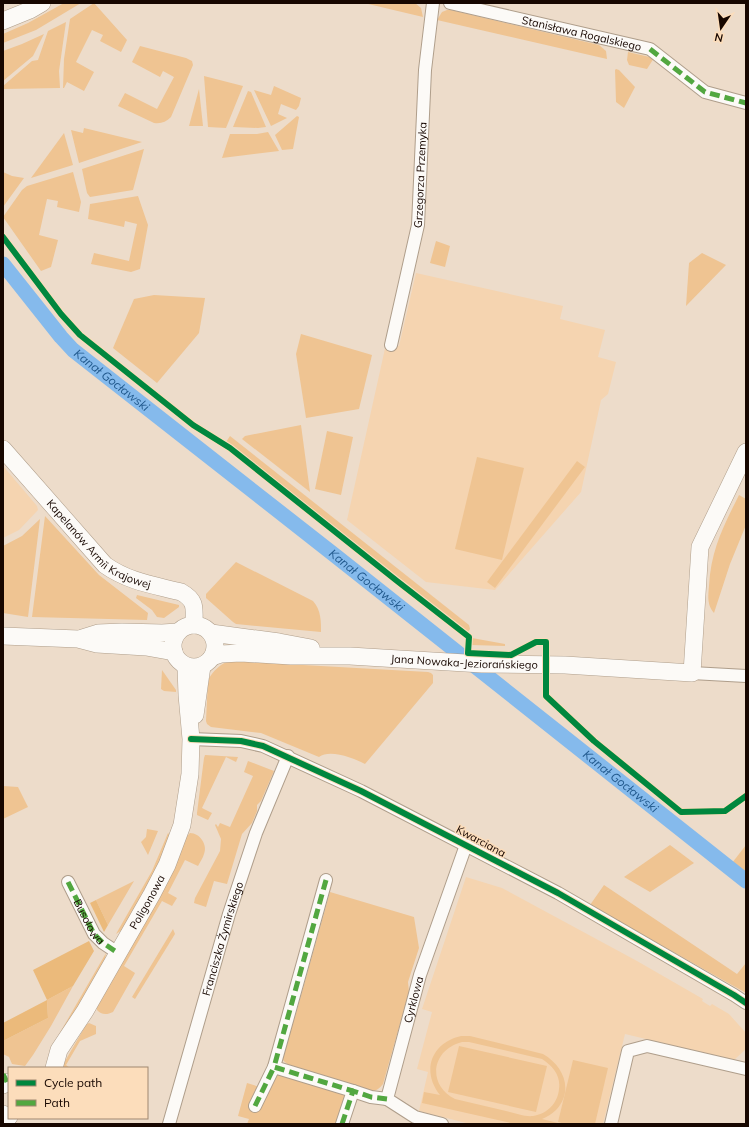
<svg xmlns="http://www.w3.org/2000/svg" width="749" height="1127" viewBox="0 0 749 1127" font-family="Mulish,sans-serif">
	<rect width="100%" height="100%" fill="#eddcca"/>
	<g fill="#f5d4b0">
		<path d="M416 273 563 306 560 319 605 330 598 357 616 362 608 394 601 400 581 492 495 590 426 582 347 520 386 344 399 346Z"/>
		<path d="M3 466 37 506 38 510 19 530 3 538Z"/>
		<path d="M466 877 502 888 637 961 703 999 702 1001 710 1006 712 1004 729 1014 746 1033V1049L734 1060 625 1034 603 1124H470L419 1111 428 1072 417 1069 432 1012 422 1009Z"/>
	</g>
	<g fill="#efc492" fill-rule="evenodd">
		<path d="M64 3H81L36 30 3 43V34L28 23Z"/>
		<path d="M94 3 127 40 121 52 100 41 103 35 92 30 76 62 94 72 84 91 67 82 64 88H63L64 59 70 19Z"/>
		<path d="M364 3H415L421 8 423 17Z"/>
		<path d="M447 10H451L599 45 606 51 607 59 437 20 442 12Z"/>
		<path d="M66 22 59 71 60 88 3 89V86L32 61 38 60 48 31Z"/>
		<path d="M44 34 33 56 3 81V51L22 44Z"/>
		<path d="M140 46 186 58 192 61 193 65 171 117C166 122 161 124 154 123L118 106 125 93 157 109 174 77 163 71 160 77 132 62Z"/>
		<path d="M628 52 654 58 647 69 629 65 627 60Z"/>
		<path d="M616 69 619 70 635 87 624 108 616 102 615 70Z"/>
		<path d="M204 76 243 86 226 128 208 127Z"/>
		<path d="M274 86 301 98 299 106 296 110 281 104 278 114 287 118 271 126 254 90 271 95Z"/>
		<path d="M199 89 203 126H189Z"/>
		<path d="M248 91 251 92 266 127 258 128 233 127Z"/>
		<path d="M297 116 299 117 293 149 282 150 275 135Z"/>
		<path d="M84 128 142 142 79 163 71 130 83 133Z"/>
		<path d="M268 132 279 151 222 158 230 134H257Z"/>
		<path d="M64 133 73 165 31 178Z"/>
		<path d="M144 149 133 190 90 197 87 193 82 169Z"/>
		<path d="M3 172 12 176 24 178 3 207Z"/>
		<path d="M73 172 81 202 79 212 57 207 58 201 47 199 39 235 58 240 51 267 41 271 3 217 22 190 27 186Z"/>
		<path d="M138 196 148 225 140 269 131 272 91 264 94 253 129 261 137 224 125 221 124 227 88 219 90 204Z"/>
		<path d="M436 241 450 246 445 267 430 263Z"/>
		<path d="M702 253 726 265 686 306 689 263Z"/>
		<path d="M154 295 205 298 199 333 157 383 113 348 134 299Z"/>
		<path d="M301 334 372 355 359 409 306 418 296 354Z"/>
		<path d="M301 425 310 492 242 439 245 436Z"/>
		<path d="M327 431 353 437 341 495 315 489Z"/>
		<path d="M230 436 469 625 470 629 468 632 226 442Z"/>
		<path d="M477 457 524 468 502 560 455 549Z"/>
		<path d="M577 461 585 467 495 588 487 582Z"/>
		<path d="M739 495 746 499V525L730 564 714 613C707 605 708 596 709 586 711 550 723 527 739 495Z"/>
		<path d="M45 516 99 575 148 613 147 620 32 617Z"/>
		<path d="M40 519 28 617 3 613V546L22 536Z"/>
		<path d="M236 562 313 601C321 610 321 621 321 632L236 624 233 622 206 598V594Z"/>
		<path d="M137 595 179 605V607L164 618 157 617 152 610 136 598Z"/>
		<path d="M472 638 505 644V646L471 645Z"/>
		<path d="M230 661 428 672 431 673 433 675V683L365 764C353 758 330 749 319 757L261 733 211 727 207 724 206 721 208 680C213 671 221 663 230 661Z"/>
		<path d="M162 670 176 690V692L164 691 161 689Z"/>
		<path d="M205 755 238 757 236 762 226 757 202 808 212 813 208 820 197 815V813L204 758Z"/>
		<path d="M248 761 274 771 261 801 257 805V811L252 823 242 834 227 884 214 881 206 907 194 903 195 898 220 851 221 839 215 825 216 824 218 827 220 823 230 827 253 776 244 772Z"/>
		<path d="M3 786 18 787 28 807 3 819Z"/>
		<path d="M147 829 158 831 148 855 141 842 146 837Z"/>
		<path d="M168 833 170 835C159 869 139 899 122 930L116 934 152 871Z"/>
		<path d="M190 833C200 833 208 845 204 854 203 858 200 862 198 866L185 860 168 893 177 898 172 906 162 901 124 966 135 973 134 975 113 1012C107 1015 101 1015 97 1010V1006L176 865 186 837Z"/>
		<path d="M670 845 694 863 650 892 624 877Z"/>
		<path d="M746 845V874L732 863Z"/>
		<path d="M134 881 108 925 96 900Z"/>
		<path d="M604 885 737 974 746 963V993L590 905Z"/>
		<path d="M330 892 414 917 419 948 408 982 409 992 383 1084C379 1089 376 1091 370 1092L296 1069C292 1067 286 1064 283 1060 279 1052 288 1028 291 1019L295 1017Z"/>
		<path d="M173 929 175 934 135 999 132 997Z"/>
		<path d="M106 953 105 960 68 1024 54 1043Z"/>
		<path d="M73 986 51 1026 33 1055 25 1066 12 1064 9 1057 3 1054V1041L48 1018 47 1000Z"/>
		<path d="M89 1023 96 1026V1034L80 1041 66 1065 70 1068H61L86 1025Z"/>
		<path d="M461 1036H470L543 1054C564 1066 574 1091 556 1110 552 1114 547 1117 542 1119L562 1124H515L422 1103 424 1092 440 1095C421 1071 431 1043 461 1036ZM462 1042H469L542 1059C553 1066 561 1076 559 1089 558 1103 547 1114 533 1116 525 1117 515 1113 506 1111 489 1107 472 1103 455 1099 427 1085 431 1050 462 1042Z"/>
		<path d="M459 1046 547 1066 536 1112 448 1092Z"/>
		<path d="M573 1060 608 1068 595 1124H565L558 1122Z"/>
		<path d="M275 1069 351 1091 341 1124H247L249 1119 238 1116 247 1083 269 1090Z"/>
	</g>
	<g fill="#ebba7b">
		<path d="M96 900 108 925 104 932 90 903Z"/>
		<path d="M89 941 94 951 73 986 47 1000 48 1018 3 1041V1023L47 1000 33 970Z"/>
	</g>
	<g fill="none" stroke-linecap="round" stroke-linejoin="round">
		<path stroke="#85baec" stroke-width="15" id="s1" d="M3 264 61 337 73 350 337 557 746 881"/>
		<defs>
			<g id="street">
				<path id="s2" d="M450 3 650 49 705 92 746 103"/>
				<path id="s3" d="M391 345 418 225 425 70 433 3"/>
				<path d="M692 673 746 676"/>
				<path d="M191 739 241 741 263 746 361 791 558 893 734 995 746 1003"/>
				<path d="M326 880 274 1067 353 1091"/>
				<path d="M68 882 94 934 103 943 118 953"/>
				<path d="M255 1106 274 1067"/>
				<path id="s4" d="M169 1124 229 914 256 833 288 756"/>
				<path d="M342 1124 353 1091 371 1097 387 1099"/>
				<path id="s5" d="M442 1124 415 1117 387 1099 420 975 466 845"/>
				<path d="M611 1124 628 1051 647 1046 746 1069"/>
			</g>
			<g id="secondary">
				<path d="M3 21 30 10 42 3"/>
				<path id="s6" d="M3 449 105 565C129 582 154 585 181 592 197 601 194 608 194 625"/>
				<circle cx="194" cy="646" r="21"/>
				<path d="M211 633 279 642 311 648"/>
				<path d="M3 636 78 639 97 644 146 647 174 652"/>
				<path d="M82 638 98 633 122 632 162 633 178 632"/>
				<path id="s7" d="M212 657 221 654 241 653 291 656H350L482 664 565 665 692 673 700 547 746 452"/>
				<path d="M195 715 202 666"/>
				<path id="s8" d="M54 1068 59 1050 85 1011 152 894 167 865 182 825 190 774 191 739 187 695 186 666"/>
				<path d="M3 1085 9 1082"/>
				<path d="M3 1114 9 1117"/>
			</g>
		</defs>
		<use href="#street" stroke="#af9e8b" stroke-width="14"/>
		<use href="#secondary" stroke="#af9e8b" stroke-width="18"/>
		<use href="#street" stroke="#fcfaf7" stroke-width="12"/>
		<use href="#secondary" stroke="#fcfaf7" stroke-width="17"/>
		<g stroke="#52a740" stroke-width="5" stroke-dasharray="10 5" stroke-linecap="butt">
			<path d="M650 49 705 92 746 103"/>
			<path d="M326 880 274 1067 353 1091"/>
			<path id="s9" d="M68 882 94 934 103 943 118 953"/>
			<path d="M3 1074 7 1082"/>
			<path d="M255 1106 274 1067"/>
			<path d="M342 1124 353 1091 371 1097 387 1099"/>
		</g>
		<defs>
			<g id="cycleway">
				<path d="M3 237 61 314 80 335 193 425 230 448 397 581 469 637 468 653 511 655 536 642H546V696L594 741 681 812 725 811 746 796"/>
				<path d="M191 739 241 741 263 746 361 791 558 893 734 995 746 1003"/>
			</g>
		</defs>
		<use href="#cycleway" stroke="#fcddbb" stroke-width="8"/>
		<use href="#cycleway" stroke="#00873e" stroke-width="6"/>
	</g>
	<g text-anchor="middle" stroke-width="3" stroke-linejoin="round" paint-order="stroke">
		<g font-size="11" fill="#170700" stroke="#fcddbb">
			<text dy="4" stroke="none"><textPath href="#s2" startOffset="135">Stanisława Rogalskiego</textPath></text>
			<text dy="4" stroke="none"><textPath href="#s3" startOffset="173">Grzegorza Przemyka</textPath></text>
			<text dy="4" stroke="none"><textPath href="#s6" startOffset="137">Kapelanów Armii Krajowej</textPath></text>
			<text dy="4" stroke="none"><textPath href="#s7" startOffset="253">Jana Nowaka-Jeziorańskiego</textPath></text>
			<text transform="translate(481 841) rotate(28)" y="4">Kwarciana</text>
			<text dy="4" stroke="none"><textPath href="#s8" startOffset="191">Poligonowa</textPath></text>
			<text dy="4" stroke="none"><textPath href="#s9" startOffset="45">Busolowa</textPath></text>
			<text dy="4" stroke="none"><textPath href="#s4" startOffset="193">Franciszka Żymirskiego</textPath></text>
			<text dy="4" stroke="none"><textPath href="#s5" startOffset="164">Cyrklowa</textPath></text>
		</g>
		<g font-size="12" font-style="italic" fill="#225a8e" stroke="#fcddbb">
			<text dy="4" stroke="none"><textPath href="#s1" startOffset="160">Kanał Gocławski</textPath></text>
			<text dy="4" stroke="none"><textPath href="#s1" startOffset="484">Kanał Gocławski</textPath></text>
			<text dy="4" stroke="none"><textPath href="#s1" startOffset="808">Kanał Gocławski</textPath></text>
		</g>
	</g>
	<rect width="749" height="1127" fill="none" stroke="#170700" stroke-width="8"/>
	<rect x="8" y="1067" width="140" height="52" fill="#fcddbb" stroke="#a08770"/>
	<rect x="16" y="1080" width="20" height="6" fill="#00873e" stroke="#a08770"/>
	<text x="44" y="1087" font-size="12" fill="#170700">Cycle path</text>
	<rect x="16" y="1100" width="20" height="6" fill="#52a740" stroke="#a08770"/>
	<text x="44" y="1107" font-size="12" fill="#170700">Path</text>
	<g transform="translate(721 28) rotate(193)" stroke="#fcddbb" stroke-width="3" paint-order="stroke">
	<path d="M0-3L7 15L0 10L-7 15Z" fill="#170700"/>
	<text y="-6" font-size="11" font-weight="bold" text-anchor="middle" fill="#170700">N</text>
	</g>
</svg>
